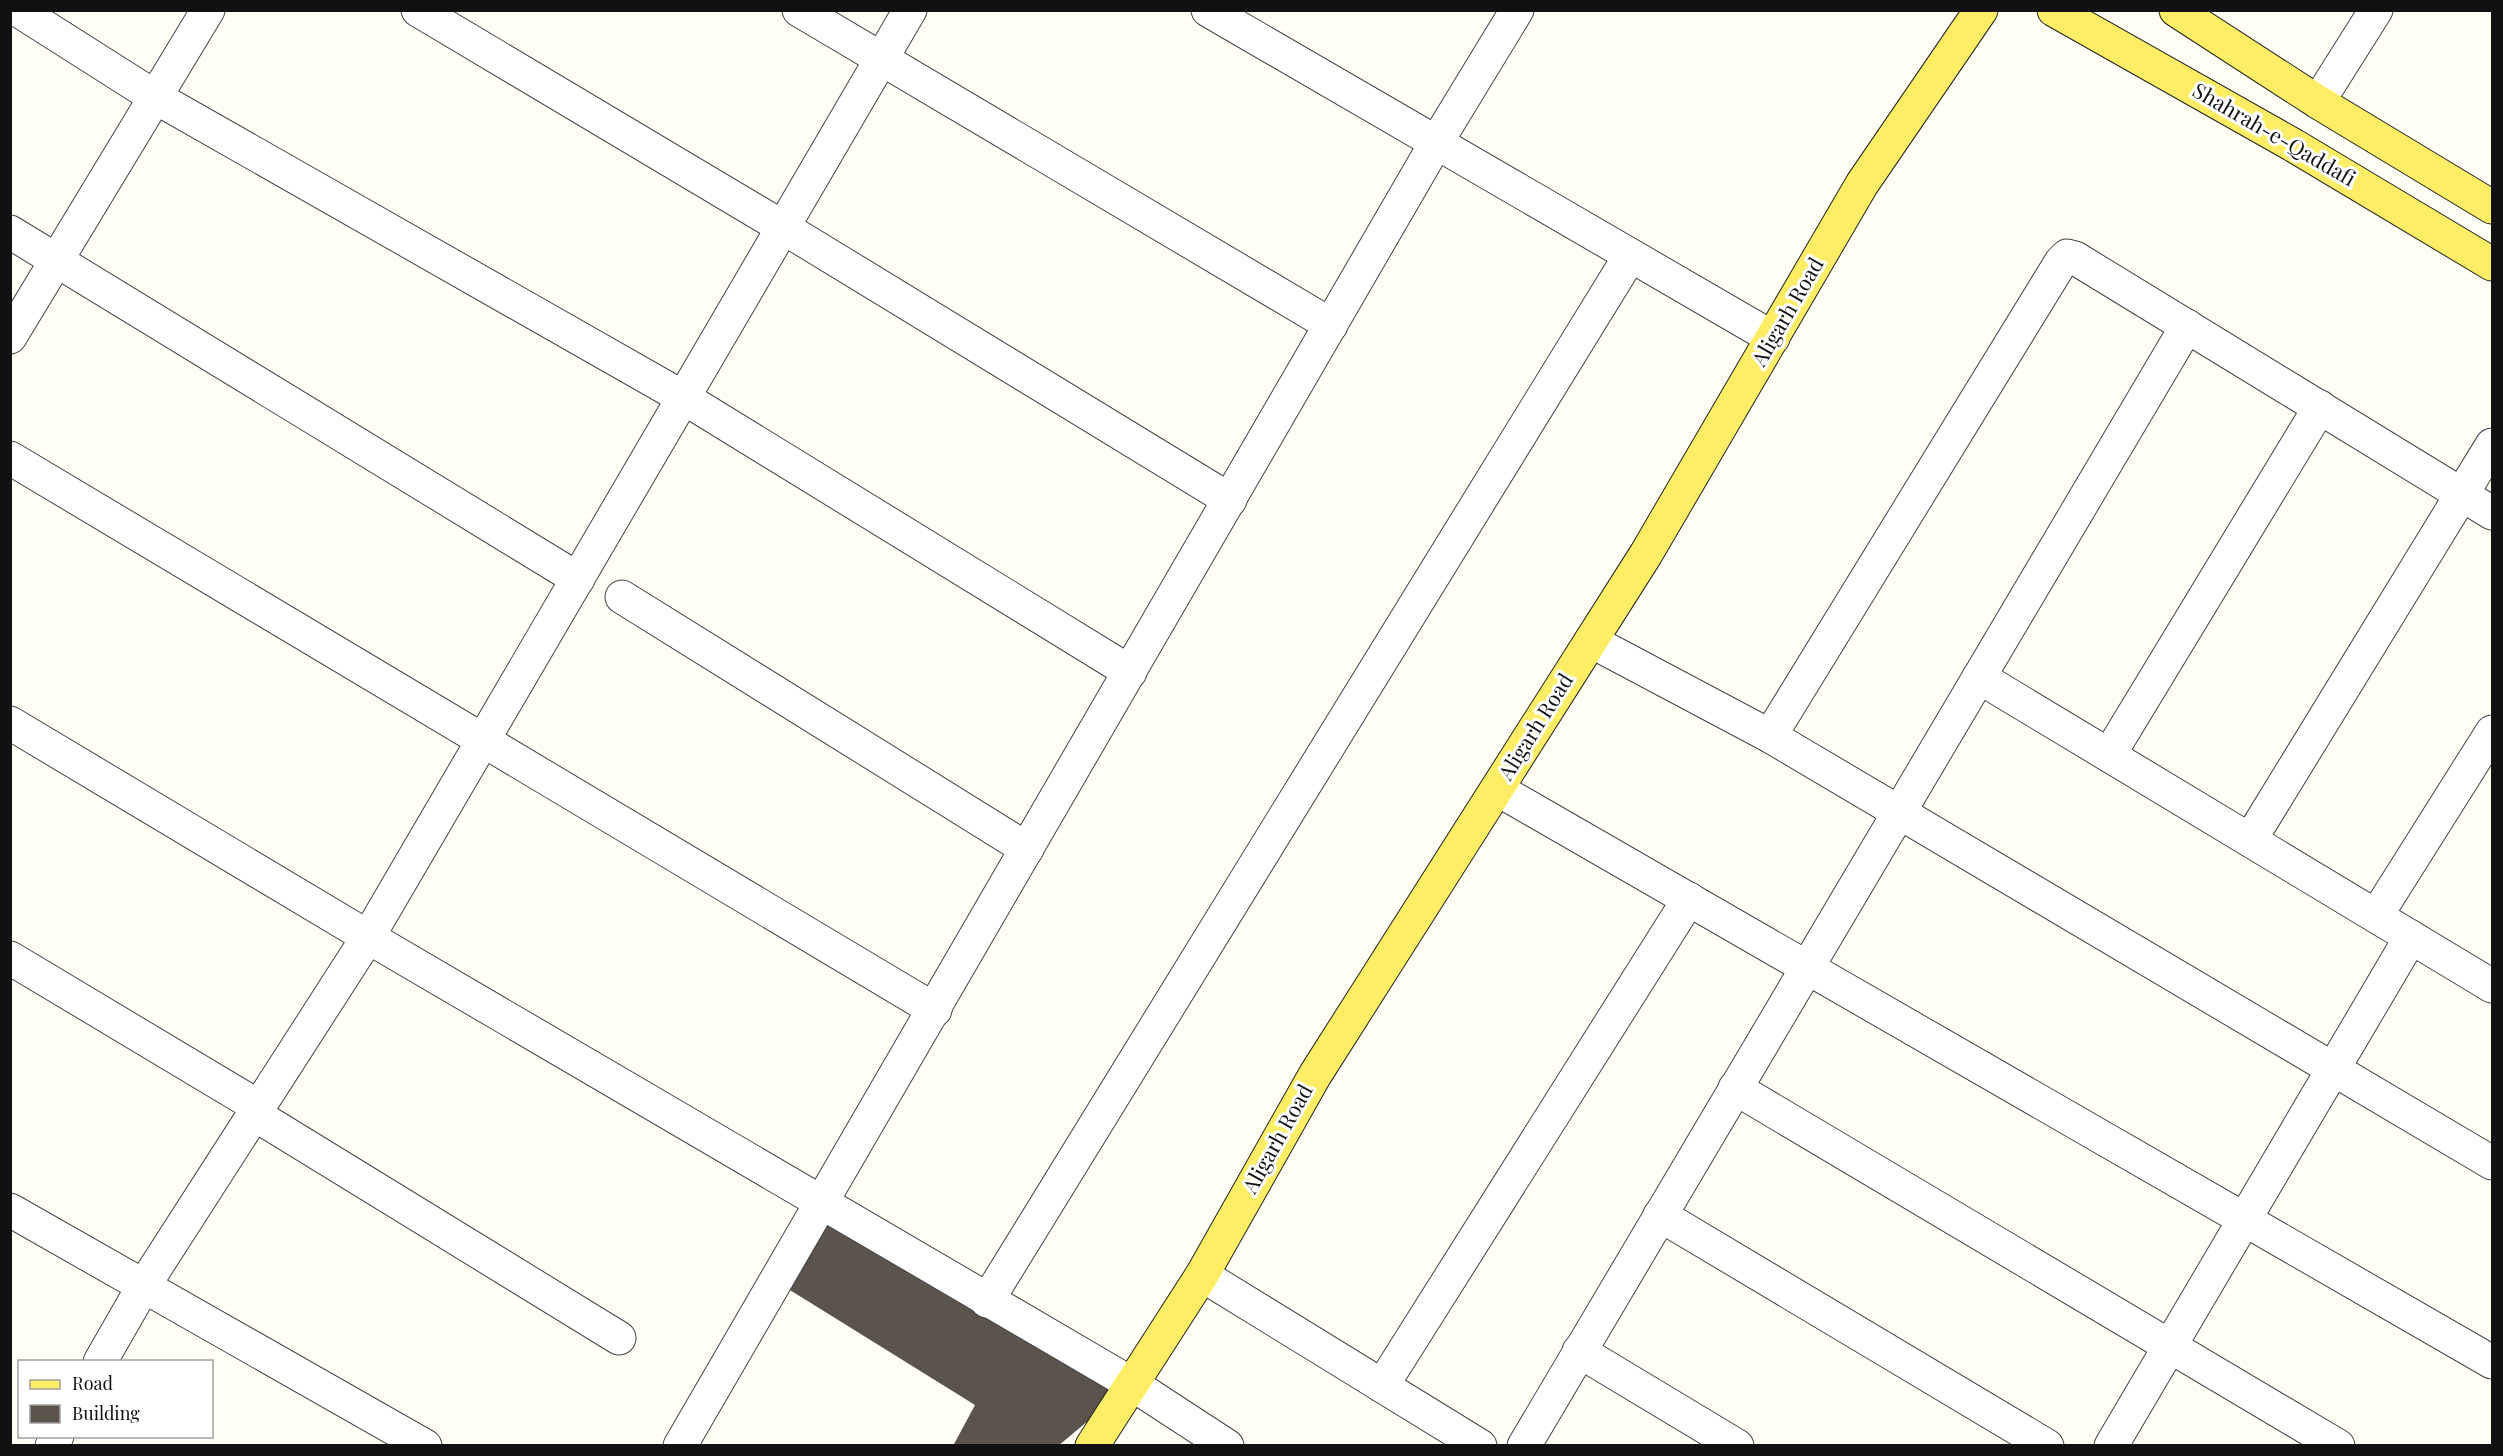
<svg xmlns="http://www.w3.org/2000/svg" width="2503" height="1456" viewBox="0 0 2503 1456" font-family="'Playfair Display',serif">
	<rect width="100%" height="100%" fill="#fffef5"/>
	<path fill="#5b544c" d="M823 1204 1131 1385 1058 1446H953L975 1405 777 1282Z"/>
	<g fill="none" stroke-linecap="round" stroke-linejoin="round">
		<defs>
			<g id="minor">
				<path d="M18 10 155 97 684 398 1130 672"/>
				<path d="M418 10 784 228 1230 500"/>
				<path d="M799 10 1331 325"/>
				<path d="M1208 10 1773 338"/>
				<path d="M2318 102 2376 10"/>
				<path d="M10 232 578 579"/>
				<path d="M10 337 208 10"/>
				<path d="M10 458 935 1010"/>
				<path d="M622 597 1027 849"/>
				<path d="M1591 641 1770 736 2492 1163"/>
				<path d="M1979 677 2492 986"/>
				<path d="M10 723 368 937 1132 1384 1227 1446"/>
				<path d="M1770 736 2061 262 2067 256 2075 258 2492 513"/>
				<path d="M2109 755 2320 407"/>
				<path d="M1497 789 2492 1362"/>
				<path d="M2250 840 2492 445"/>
				<path d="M2376 916 2492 732"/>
				<path d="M10 958 259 1107"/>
				<path d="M1735 1088 2338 1446"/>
				<path d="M254 1114 619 1338"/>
				<path d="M10 1210 425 1446"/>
				<path d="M1660 1215 2047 1446"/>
				<path d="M1202 1275 1480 1446"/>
				<path d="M987 1301 1630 256"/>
				<path d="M1579 1351 1737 1446"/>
				<path d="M100 1362 143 1287 368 937 910 10"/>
				<path d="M1382 1386 1689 899"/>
				<path d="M52 1446 57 1436"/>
				<path d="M680 1446 1436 143 1517 10"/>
				<path d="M1524 1446 2187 326"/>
				<path d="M2111 1446 2411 937"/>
			</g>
			<g id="major">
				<path d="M2054 10 2293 145 2492 264"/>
				<path d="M2176 10 2318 102 2492 207"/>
				<path d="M1092 1446 1202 1275 1315 1075 1646 554 1862 184 1981 10"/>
			</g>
		</defs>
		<use href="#minor" stroke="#444" stroke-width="35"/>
		<use href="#major" stroke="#222" stroke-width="35"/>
		<use href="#minor" stroke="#fff" stroke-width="33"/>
		<use href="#major" stroke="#ffee65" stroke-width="33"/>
	</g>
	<g text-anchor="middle" stroke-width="6" stroke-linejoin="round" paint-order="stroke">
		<g font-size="21" fill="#111" stroke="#fff">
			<text transform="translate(2274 135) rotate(30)" y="7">Shahrah-e-Qaddafi</text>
			<text transform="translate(1788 312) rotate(-60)" y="7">Aligarh Road</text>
			<text transform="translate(1536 727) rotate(-58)" y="7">Aligarh Road</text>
			<text transform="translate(1278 1139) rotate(-61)" y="7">Aligarh Road</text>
		</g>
	</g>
	<rect width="2503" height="1456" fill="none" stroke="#111111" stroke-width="24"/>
	<rect x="18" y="1360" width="195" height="78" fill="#ffffff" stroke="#a0a0a0" stroke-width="1.5"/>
	<rect x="30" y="1380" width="30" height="9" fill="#ffee65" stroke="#a0a0a0" stroke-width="1.5"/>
	<text x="72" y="1390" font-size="18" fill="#111111">Road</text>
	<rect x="30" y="1405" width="30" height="18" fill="#5b544c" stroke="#a0a0a0" stroke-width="1.5"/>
	<text x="72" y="1420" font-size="18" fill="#111111">Building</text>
</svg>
